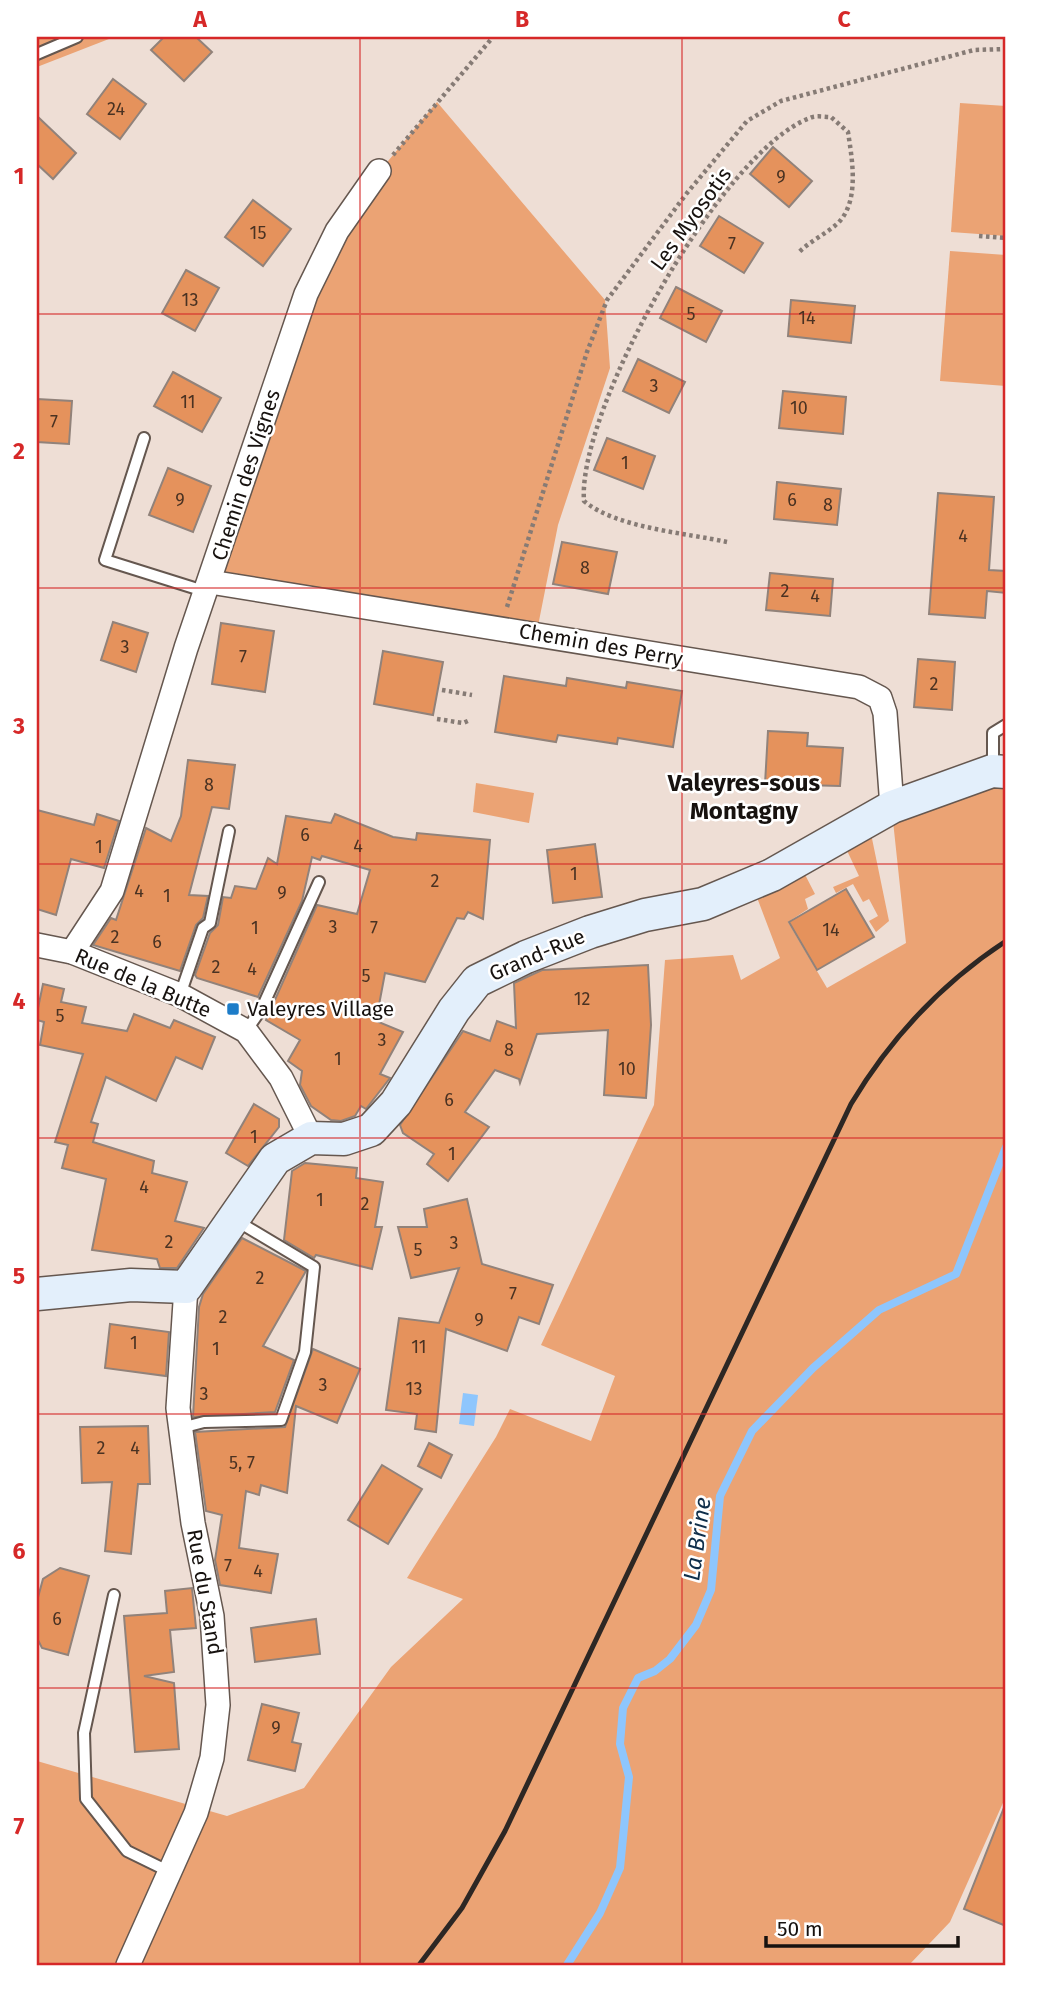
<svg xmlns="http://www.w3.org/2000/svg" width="1043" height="2002" viewBox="0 0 1043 2002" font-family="'Fira Sans',sans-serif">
	<rect width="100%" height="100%" fill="#eeded5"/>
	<g fill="#eba374">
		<path d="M37 37H114L37 67Z"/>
		<path d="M437 102 605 300 610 368 558 525 537 631 212 581 308 294 379 172Z"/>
		<path d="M960 103 1006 106V236L951 232Z"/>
		<path d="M950 251 1006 255V386L940 381Z"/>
		<path d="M476 783 534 793 529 823 473 812Z"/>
		<path d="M1006 786V1796L950 1922 909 1965H37V1761L227 1816 304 1788 391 1667 463 1599 407 1578 496 1437 510 1409 591 1441 615 1376 541 1345 654 1105 665 960 733 955 741 980 780 958 753 887 799 863 815 894 805 899 808 909 788 922 827 988 906 943 893 821 974 792Z"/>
		<path d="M869 824 889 921 876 932 869 921 878 916 869 899 863 902 853 884 836 893 833 887 859 876 842 840Z"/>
	</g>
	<path fill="#8ec6fd" d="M463 1393 478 1395 474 1426 459 1424Z"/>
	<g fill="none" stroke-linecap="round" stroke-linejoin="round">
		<path stroke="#8ec6fd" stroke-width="8" d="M567 1965 600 1913 620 1868 629 1777 620 1744 623 1708 638 1678 655 1671 670 1659 696 1625 711 1590 720 1496 752 1431 813 1368 879 1310 956 1274 1006 1147"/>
	</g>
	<g fill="#e5925c" stroke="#91827a" stroke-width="2">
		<path d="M164 37H196L212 52 184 81 151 50Z"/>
		<path d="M113 79 146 104 120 139 87 114Z"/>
		<path d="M37 116 76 153 53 179 37 164Z"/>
		<path d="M773 147 812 181 789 207 750 174Z"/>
		<path d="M253 200 291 229 263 266 225 237Z"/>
		<path d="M719 216 763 243 744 273 700 246Z"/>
		<path d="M186 270 219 288 195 331 162 313Z"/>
		<path d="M676 287 722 311 706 342 660 318Z"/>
		<path d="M791 300 855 306 851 343 788 336Z"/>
		<path d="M638 359 685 382 669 413 623 391Z"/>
		<path d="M173 372 221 398 202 432 154 406Z"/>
		<path d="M783 391 846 397 843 434 779 428Z"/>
		<path d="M37 399 72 401 69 444 37 442Z"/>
		<path d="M607 438 655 456 643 489 594 470Z"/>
		<path d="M168 468 211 486 193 532 149 515Z"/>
		<path d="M777 482 841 489 837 525 774 519Z"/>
		<path d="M938 493 994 497 989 570 1006 571V593L987 591 985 618 929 614Z"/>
		<path d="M562 542 617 552 608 594 553 584Z"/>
		<path d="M770 573 833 579 830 616 766 610Z"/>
		<path d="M113 622 148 633 136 672 101 660Z"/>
		<path d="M221 623 274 631 265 692 212 684Z"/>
		<path d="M383 651 443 662 433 715 374 704Z"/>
		<path d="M918 659 955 662 952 710 914 707Z"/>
		<path d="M504 676 566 686 567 678 626 688 627 682 682 691 673 747 618 738 617 744 558 735 556 742 495 732Z"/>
		<path d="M768 731 808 733 807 746 843 748 840 786 765 784Z"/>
		<path d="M188 760 235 765 229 809 212 807 189 895 208 896 203 918 196 925 180 971 93 945 111 918 116 920 146 828 171 841 181 816Z"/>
		<path d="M37 810 94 825 97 814 119 821 104 868 71 859 56 915 37 909Z"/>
		<path d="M335 814 393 837 416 840 417 833 490 840 483 919 468 912 464 919 457 918 425 982 385 973 376 1021 403 1032 380 1074 390 1078 366 1109 361 1106 355 1116 341 1121 331 1120 311 1106 300 1085 302 1071 288 1061 300 1040 266 1020 317 905 357 914 370 870 322 856 320 860 312 857 302 901 258 997 197 978 195 975 210 933 218 925 223 897 231 898 235 886 256 889 268 858 277 864 286 816 331 823Z"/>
		<path d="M595 844 602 897 553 903 547 850Z"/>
		<path d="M846 889 874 937 817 970 789 922Z"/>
		<path d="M648 965 651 1025 646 1098 604 1095 608 1030 537 1034 520 1083 519 1079 495 1070 465 1112 489 1127 448 1181 427 1164 434 1154 403 1133 400 1125 463 1031 490 1041 497 1021 516 1028 514 983 542 970Z"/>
		<path d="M43 984 64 989 61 1002 86 1007 82 1023 127 1031 134 1014 170 1028 174 1020 215 1037 202 1069 176 1057 156 1101 106 1077 91 1122 98 1124 93 1142 154 1161 152 1173 187 1182 175 1221 204 1228 177 1268H160L157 1259 92 1250 106 1179 62 1168 68 1145 55 1142 83 1054 40 1045 44 1022 37 1020V1013Z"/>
		<path d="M254 1104 279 1119V1127L248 1166 226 1153Z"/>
		<path d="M305 1163 357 1168 356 1178 383 1182 375 1227H382L372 1269 316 1255 314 1258 284 1240 292 1171Z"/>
		<path d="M467 1199 482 1264 553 1285 539 1324 519 1317 507 1351 446 1329 436 1432 415 1429 417 1414 386 1410 399 1318 439 1323 459 1268 411 1278 398 1227H427L424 1209Z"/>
		<path d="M242 1238 306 1271 263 1346 294 1360 275 1412 193 1417 199 1307 203 1294Z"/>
		<path d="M110 1324 169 1332 166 1376 105 1368Z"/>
		<path d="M313 1349 360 1369 337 1423 296 1406 287 1493 261 1485 259 1495 246 1491 239 1548 278 1554 271 1593 220 1585 215 1560 222 1515 206 1511 195 1432 285 1427Z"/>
		<path d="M148 1426 150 1484H138L131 1554 105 1551 112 1482 82 1483 80 1427Z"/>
		<path d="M429 1443 452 1455 441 1478 418 1466Z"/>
		<path d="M382 1465 422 1489 388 1544 348 1520Z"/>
		<path d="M60 1568 89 1576 68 1655 42 1648 37 1638V1601L43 1579Z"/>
		<path d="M192 1588 196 1628 170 1630 174 1672 144 1676 174 1683 179 1749 135 1752 124 1616 167 1613 165 1591Z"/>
		<path d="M316 1619 320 1654 255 1662 251 1628Z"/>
		<path d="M262 1704 299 1713 292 1742 301 1744 295 1771 248 1760Z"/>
		<path d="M1005 1805H1006V1926L964 1909Z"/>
	</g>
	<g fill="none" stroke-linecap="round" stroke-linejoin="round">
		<defs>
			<g id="lane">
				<path d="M37 54 77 37"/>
				<path d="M144 438 105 560 207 592"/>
				<path d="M993 769V733L1006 725"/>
				<path d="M180 995 203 928 210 923 229 831"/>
				<path d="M246 1031 262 1008 319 882"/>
				<path d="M181 1428 204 1422 281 1420 305 1352 314 1267 237 1221"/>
				<path d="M114 1595 84 1733 86 1799 127 1851 170 1872"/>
			</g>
			<g id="street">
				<path d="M210 582 859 687 880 698 885 713 892 807"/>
				<path d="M37 945 72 952 180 995 246 1031 281 1078 311 1138"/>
				<path d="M72 952 112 891 186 648 306 294 337 231 379 171"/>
				<path d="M128 1965 196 1813 212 1758 218 1705 212 1616 193 1523 178 1408 186 1287"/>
			</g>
			<path id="secondary" d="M37 1294 131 1285 186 1287 275 1159 311 1138 344 1139 371 1130 396 1103 454 1010 477 981 526 957 590 932 645 915 703 904 772 875 892 807 992 771 1006 772"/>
		</defs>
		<use href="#lane" stroke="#65574f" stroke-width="14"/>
		<use href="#street" stroke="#65574f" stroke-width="26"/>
		<use href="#secondary" stroke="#65574f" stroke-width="35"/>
		<g stroke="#867b75" stroke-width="4.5" stroke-dasharray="3.5 3.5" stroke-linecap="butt">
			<path d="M393 155 493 37"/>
			<path d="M979 236 1006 238"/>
			<path d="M727 542C686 533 616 528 584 501 577 410 722 150 810 118 816 115 824 117 831 117L848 132C852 159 860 201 838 223 826 234 810 241 798 253"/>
			<path d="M507 607 587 352 607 300 687 193 747 121 781 101 974 50 1006 49"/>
			<path d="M442 690 472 695"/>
			<path d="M437 719 463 723 470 720"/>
		</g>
		<use href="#lane" stroke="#fff" stroke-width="10"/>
		<use href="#street" stroke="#fff" stroke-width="23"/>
		<use href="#secondary" stroke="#e3effb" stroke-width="32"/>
		<path stroke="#2d2724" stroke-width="5" d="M419 1965 462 1908 505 1831 851 1104C891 1037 942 983 1006 941"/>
	</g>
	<path fill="none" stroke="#d62828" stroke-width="2" stroke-opacity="0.55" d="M360 37V1965M682 37V1965M37 314H1006M37 588H1006M37 864H1006M37 1138H1006M37 1414H1006M37 1688H1006"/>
	<rect fill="#1d7cc8" stroke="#fff" stroke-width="2.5" x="226" y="1002" width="14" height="14" rx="3.5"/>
	<g text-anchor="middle" stroke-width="5" stroke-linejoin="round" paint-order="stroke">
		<g font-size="18" fill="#4a3222">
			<text x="116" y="115">24</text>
			<text x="781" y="183">9</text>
			<text x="258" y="239">15</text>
			<text x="732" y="250">7</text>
			<text x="190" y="306">13</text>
			<text x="691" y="320">5</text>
			<text x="807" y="324">14</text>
			<text x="654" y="392">3</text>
			<text x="188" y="408">11</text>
			<text x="799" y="414">10</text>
			<text x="54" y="428">7</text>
			<text x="625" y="469">1</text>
			<text x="180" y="506">9</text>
			<text x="792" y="506">6</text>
			<text x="828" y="511">8</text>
			<text x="963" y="542">4</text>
			<text x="585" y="574">8</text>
			<text x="785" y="597">2</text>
			<text x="815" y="602">4</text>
			<text x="125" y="653">3</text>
			<text x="243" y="663">7</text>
			<text x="934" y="690">2</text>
			<text x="209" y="791">8</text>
			<text x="305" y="841">6</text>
			<text x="358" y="852">4</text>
			<text x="99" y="853">1</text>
			<text x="574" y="880">1</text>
			<text x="435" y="887">2</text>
			<text x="139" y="897">4</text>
			<text x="282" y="899">9</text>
			<text x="167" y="902">1</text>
			<text x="333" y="933">3</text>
			<text x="255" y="934">1</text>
			<text x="374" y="934">7</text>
			<text x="831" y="936">14</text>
			<text x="115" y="943">2</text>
			<text x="157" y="948">6</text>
			<text x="216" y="973">2</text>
			<text x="252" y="975">4</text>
			<text x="366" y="982">5</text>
			<text x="582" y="1005">12</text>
			<text x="60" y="1022">5</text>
			<text x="382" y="1046">3</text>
			<text x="509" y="1056">8</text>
			<text x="338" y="1065">1</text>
			<text x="627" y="1075">10</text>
			<text x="449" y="1106">6</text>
			<text x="254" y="1143">1</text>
			<text x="452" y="1160">1</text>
			<text x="144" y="1193">4</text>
			<text x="320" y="1206">1</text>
			<text x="365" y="1210">2</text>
			<text x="169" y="1248">2</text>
			<text x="454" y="1249">3</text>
			<text x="418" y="1256">5</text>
			<text x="260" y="1284">2</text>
			<text x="513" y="1300">7</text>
			<text x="223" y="1323">2</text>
			<text x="479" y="1326">9</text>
			<text x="134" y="1349">1</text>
			<text x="419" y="1353">11</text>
			<text x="216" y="1355">1</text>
			<text x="323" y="1391">3</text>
			<text x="414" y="1395">13</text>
			<text x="204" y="1400">3</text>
			<text x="101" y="1454">2</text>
			<text x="135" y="1454">4</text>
			<text x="242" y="1469">5, 7</text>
			<text x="228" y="1572">7</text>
			<text x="258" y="1577">4</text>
			<text x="57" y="1625">6</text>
			<text x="276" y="1734">9</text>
		</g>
		<g font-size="21" fill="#17120f" stroke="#fff">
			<text transform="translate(691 219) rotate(-54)" y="7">Les Myosotis</text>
			<text transform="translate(246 475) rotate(-72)" y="7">Chemin des Vignes</text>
			<text transform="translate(601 645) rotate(10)" y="7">Chemin des Perry</text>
			<text transform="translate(537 955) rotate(-23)" y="7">Grand-Rue</text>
			<text transform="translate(143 983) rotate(23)" y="7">Rue de la Butte</text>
			<text transform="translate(205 1592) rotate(80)" y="7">Rue du Stand</text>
		</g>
		<g font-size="21" fill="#17120f" stroke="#fff" text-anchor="start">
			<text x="247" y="1016">Valeyres Village</text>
		</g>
		<g font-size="23" font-style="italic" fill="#102f4a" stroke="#fff">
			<text transform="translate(697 1539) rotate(-82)" y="8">La Brine</text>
		</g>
		<g font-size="24" font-weight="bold" fill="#17120f" stroke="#fff">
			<text x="744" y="791">Valeyres-sous<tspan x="744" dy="28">Montagny</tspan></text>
		</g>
	</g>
	<rect width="1043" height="2002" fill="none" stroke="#ffffff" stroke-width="77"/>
	<path d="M766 1936v10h192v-10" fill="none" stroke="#17120f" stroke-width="3.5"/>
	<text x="777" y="1936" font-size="21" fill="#17120f" stroke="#ffffff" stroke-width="5" paint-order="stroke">50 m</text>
	<rect x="38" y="38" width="966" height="1926" fill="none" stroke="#d62828" stroke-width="2.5"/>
	<g font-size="23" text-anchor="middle" font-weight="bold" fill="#d62828">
		<text x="200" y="27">A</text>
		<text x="522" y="27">B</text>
		<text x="844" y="27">C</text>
		<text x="19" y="184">1</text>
		<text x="19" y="459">2</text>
		<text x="19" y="734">3</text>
		<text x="19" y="1009">4</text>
		<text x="19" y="1284">5</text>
		<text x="19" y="1559">6</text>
		<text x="19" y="1834">7</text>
	</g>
</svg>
